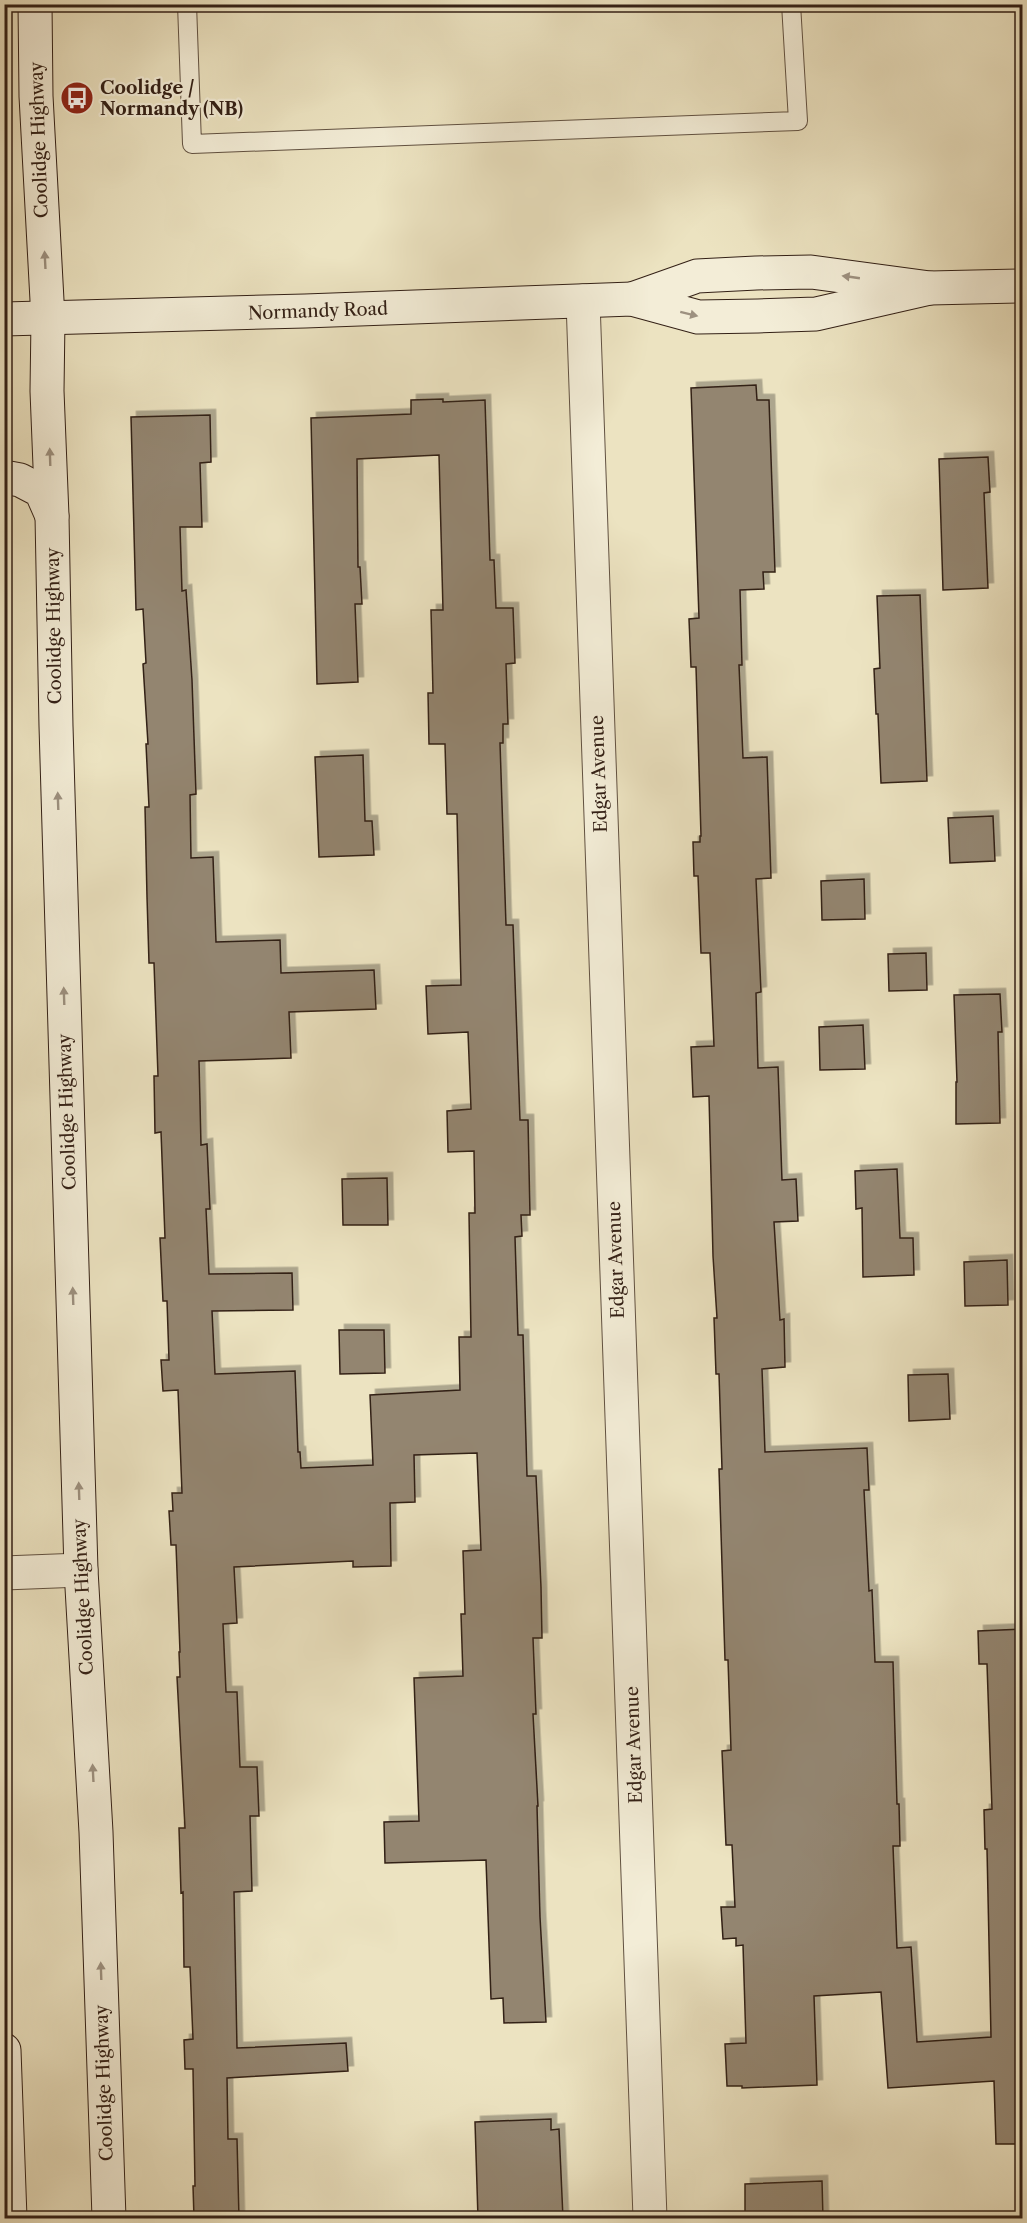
<svg xmlns="http://www.w3.org/2000/svg" width="1027" height="2223" viewBox="0 0 1027 2223" font-family="'Libre Caslon Text',serif">
	<defs>
		<filter id="shadow"><feDropShadow dx="5.5" dy="-5.5" stdDeviation="0" flood-color="#0004"/></filter>
	</defs>
	<rect width="100%" height="100%" fill="#ece3c1"/>
	<filter id="stains"><feTurbulence type="fractalNoise" baseFrequency=".00333" numOctaves="4"/><feColorMatrix values="0 0 0 0 .2 0 0 0 0 .09 0 0 0 0 .02 0 0 0 .5 -.17"/></filter>
	<radialGradient id="worn" r=".72"><stop offset=".6" stop-color="#630" stop-opacity="0"/><stop offset="1" stop-color="#630" stop-opacity=".3"/></radialGradient>
	<g fill="#93856f" stroke="#332016" stroke-width="1.5" filter="url(#shadow)">
		<path d="M756 385 757 400H769L775 572H763L764 589 740 590 742 665H739L743 758 767 757 771 878 756 879 761 992 756 993 758 1068 778 1067 782 1180 796 1179 798 1221 774 1222 780 1320 784 1319 785 1367 762 1369 765 1452 867 1448 869 1490H864L869 1591 872 1590 875 1662H893L897 1804H899L900 1846H893L897 1948 911 1947 917 2042 991 2037 987 1849H985L984 1810 992 1809 987 1664H979L978 1631 1023 1629V2144H996L994 2081 888 2088 881 1992 814 1996 817 2085 742 2088V2086H727L725 2044 746 2043 743 1945 736 1946V1938L723 1939 721 1907H735L732 1845H726L722 1751 731 1750 728 1660H725L721 1533 719 1469H722L719 1374H716L714 1318H717L713 1256 709 1096 693 1097 691 1047 714 1046 710 953H701L698 876H694L693 842H700V836H701L696 667H691L689 619 699 618 691 388Z"/>
		<path d="M443 399V402L485 400 490 560H494L496 608H513L515 663 506 664 508 724H503V743H500L506 925H513L520 1120H528L530 1215H521L522 1236 515 1237 518 1335H523L527 1476H536L541 1587 542 1638H533L536 1714H533L538 1806H537L540 1917 546 2022 504 2023 503 1998 491 1999 486 1860 385 1863 384 1822 419 1821 414 1678 463 1676 461 1614H465L463 1551 481 1550 477 1453 414 1455 415 1502 390 1503 391 1566 353 1567V1561L234 1567 237 1623 223 1624 226 1692H237L240 1767H257L259 1816H250L252 1891 234 1892 237 2048 346 2043 348 2071 227 2078 228 2139H237L239 2218H194L193 2186H195L193 2069H185L184 2040 193 2039 190 1967H184L183 1892 181 1893 179 1828H185L177 1677H180L179 1652H180L176 1545H171L169 1511H173L172 1493H182L178 1390 163 1391 161 1360H169L167 1301H163L160 1238H165L161 1132 155 1133 154 1076H158L154 963H149L147 897 145 807H149L146 744H148L143 664 146 663 143 609 136 610 131 417 210 415 211 462 200 463 202 527H180L182 591 186 590 192 680 196 794 190 795 191 858 213 857 216 942 280 940 281 973 374 970 376 1009 289 1012 291 1058 199 1061 201 1145 207 1144 210 1209H206L209 1274 292 1273 293 1310 212 1311 215 1374 295 1371 298 1452H300L301 1468 373 1465 370 1395 460 1390 459 1337H471L469 1213H475L474 1151 448 1152 447 1111 471 1109 468 1032 428 1034 426 986 461 985 457 814H447L445 744H429L428 693H433L431 610H443L439 455 357 459 358 567H360L362 604H355L358 682 317 684 311 418 411 414V400Z"/>
		<path d="M988 457 990 492 984 493 988 588 943 590 939 459Z"/>
		<path d="M920 595 927 781 881 783 878 714H876L874 669 880 668 877 596Z"/>
		<path d="M363 755 365 821H372L374 855 319 857 315 757Z"/>
		<path d="M993 816 995 861 950 863 948 818Z"/>
		<path d="M864 879 865 919 822 920 821 881Z"/>
		<path d="M926 953 927 990 889 991 888 954Z"/>
		<path d="M1000 994 1002 1032H998L1000 1123 956 1124V1082H957L954 995Z"/>
		<path d="M863 1025 865 1069 820 1070 819 1027Z"/>
		<path d="M897 1169 900 1238H913L914 1275 863 1277 862 1208 856 1209 855 1171Z"/>
		<path d="M387 1178 388 1225H343L342 1179Z"/>
		<path d="M1007 1260 1008 1305 965 1306 964 1262Z"/>
		<path d="M339 1330H384L385 1373 340 1374Z"/>
		<path d="M948 1374 950 1419 909 1421 908 1375Z"/>
		<path d="M551 2119V2130L559 2129 563 2218H478L475 2122Z"/>
		<path d="M822 2181 823 2218H745V2184Z"/>
	</g>
	<g fill="none" stroke-linecap="round" stroke-linejoin="round">
		<defs>
			<path id="lane" d="M187 4 192 144 798 121 791 4"/>
			<g id="street">
				<path d="M583 301 650 2218"/>
				<path d="M4 1573 81 1570"/>
			</g>
			<g id="secondary">
				<path d="M35 4 36 96 48 319 47 391 52 516 56 726 81 1570 96 1832 109 2218"/>
				<path d="M632 299 697 276 756 273 811 272 930 288 1022 286"/>
				<path d="M4 319 305 311 632 299 698 317 758 316 816 314 930 288"/>
				<path d="M4 477 20 480 41 491 52 516"/>
				<path d="M4 2050 10 2218"/>
			</g>
		</defs>
		<use href="#lane" stroke="#615141" stroke-width="20"/>
		<use href="#street" stroke="#615141" stroke-width="35"/>
		<use href="#secondary" stroke="#332016" stroke-width="35"/>
		<use href="#lane" stroke="#f3edd7" stroke-width="18"/>
		<use href="#street" stroke="#f3edd7" stroke-width="33"/>
		<use href="#secondary" stroke="#f3edd7" stroke-width="33"/>
	</g>
	<defs><path id="oneway-solid" d="M-6-.8H1V-3.2L6.5 0L1 3.2V.8H-6Z" transform="scale(1.5)"/></defs>
	<g fill="#9d9180">
		<use href="#oneway-solid" transform="translate(45 260) rotate(-93)"/>
		<use href="#oneway-solid" transform="translate(851 277) rotate(-172)"/>
		<use href="#oneway-solid" transform="translate(689 314) rotate(14)"/>
		<use href="#oneway-solid" transform="translate(50 457) rotate(-92)"/>
		<use href="#oneway-solid" transform="translate(58 801) rotate(-92)"/>
		<use href="#oneway-solid" transform="translate(64 996) rotate(-92)"/>
		<use href="#oneway-solid" transform="translate(73 1296) rotate(-92)"/>
		<use href="#oneway-solid" transform="translate(79 1491) rotate(-92)"/>
		<use href="#oneway-solid" transform="translate(93 1773) rotate(-93)"/>
		<use href="#oneway-solid" transform="translate(101 1971) rotate(-92)"/>
	</g>
	<defs>
		<symbol id="bus-disc" viewBox="-11 -11 22 22"><circle r="9.5" fill="#8f2418" stroke="#f3edd7"/><path d="M-5-6H5V4H4V6H2V4H-2V6H-4V4H-5ZM-3.5-4V0h7V-4ZM-3.5 1.2v1.5H-2V1.2ZM2 1.2v1.5H3.5V1.2Z" fill="#fff"/></symbol>
	</defs>
	<g fill-rule="evenodd">
		<use href="#bus-disc" x="58" y="79" width="38" height="38"/>
	</g>
	<g text-anchor="middle" stroke-width="4.5" stroke-linejoin="round" paint-order="stroke">
		<g font-size="18" font-weight="bold" fill="#332016" stroke="#f3edd7" text-anchor="start">
			<text x="100" y="94">Coolidge /<tspan x="100" dy="21">Normandy (NB)</tspan></text>
		</g>
		<g font-size="18" fill="#332016" stroke="#f3edd7">
			<text transform="translate(39 140) rotate(-92)" y="6">Coolidge Highway</text>
			<text transform="translate(318 311) rotate(-2)" y="6">Normandy Road</text>
			<text transform="translate(54 626) rotate(-91)" y="6">Coolidge Highway</text>
			<text transform="translate(599 774) rotate(-92)" y="6">Edgar Avenue</text>
			<text transform="translate(67 1112) rotate(-92)" y="6">Coolidge Highway</text>
			<text transform="translate(616 1260) rotate(-92)" y="6">Edgar Avenue</text>
			<text transform="translate(83 1597) rotate(-93)" y="6">Coolidge Highway</text>
			<text transform="translate(634 1745) rotate(-92)" y="6">Edgar Avenue</text>
			<text transform="translate(104 2083) rotate(-92)" y="6">Coolidge Highway</text>
		</g>
	</g>
	<rect width="1027" height="2223" fill="none" stroke="#ece3c1" stroke-width="24"/>
	<rect x="6" y="6" width="1015" height="2211" fill="none" stroke="#332016" stroke-width="3"/>
	<rect x="12" y="12" width="1003" height="2199" fill="none" stroke="#332016" stroke-width="1.5"/>
	<rect width="100%" height="100%" filter="url(#stains)"/>
	<rect width="100%" height="100%" fill="url(#worn)"/>
</svg>
